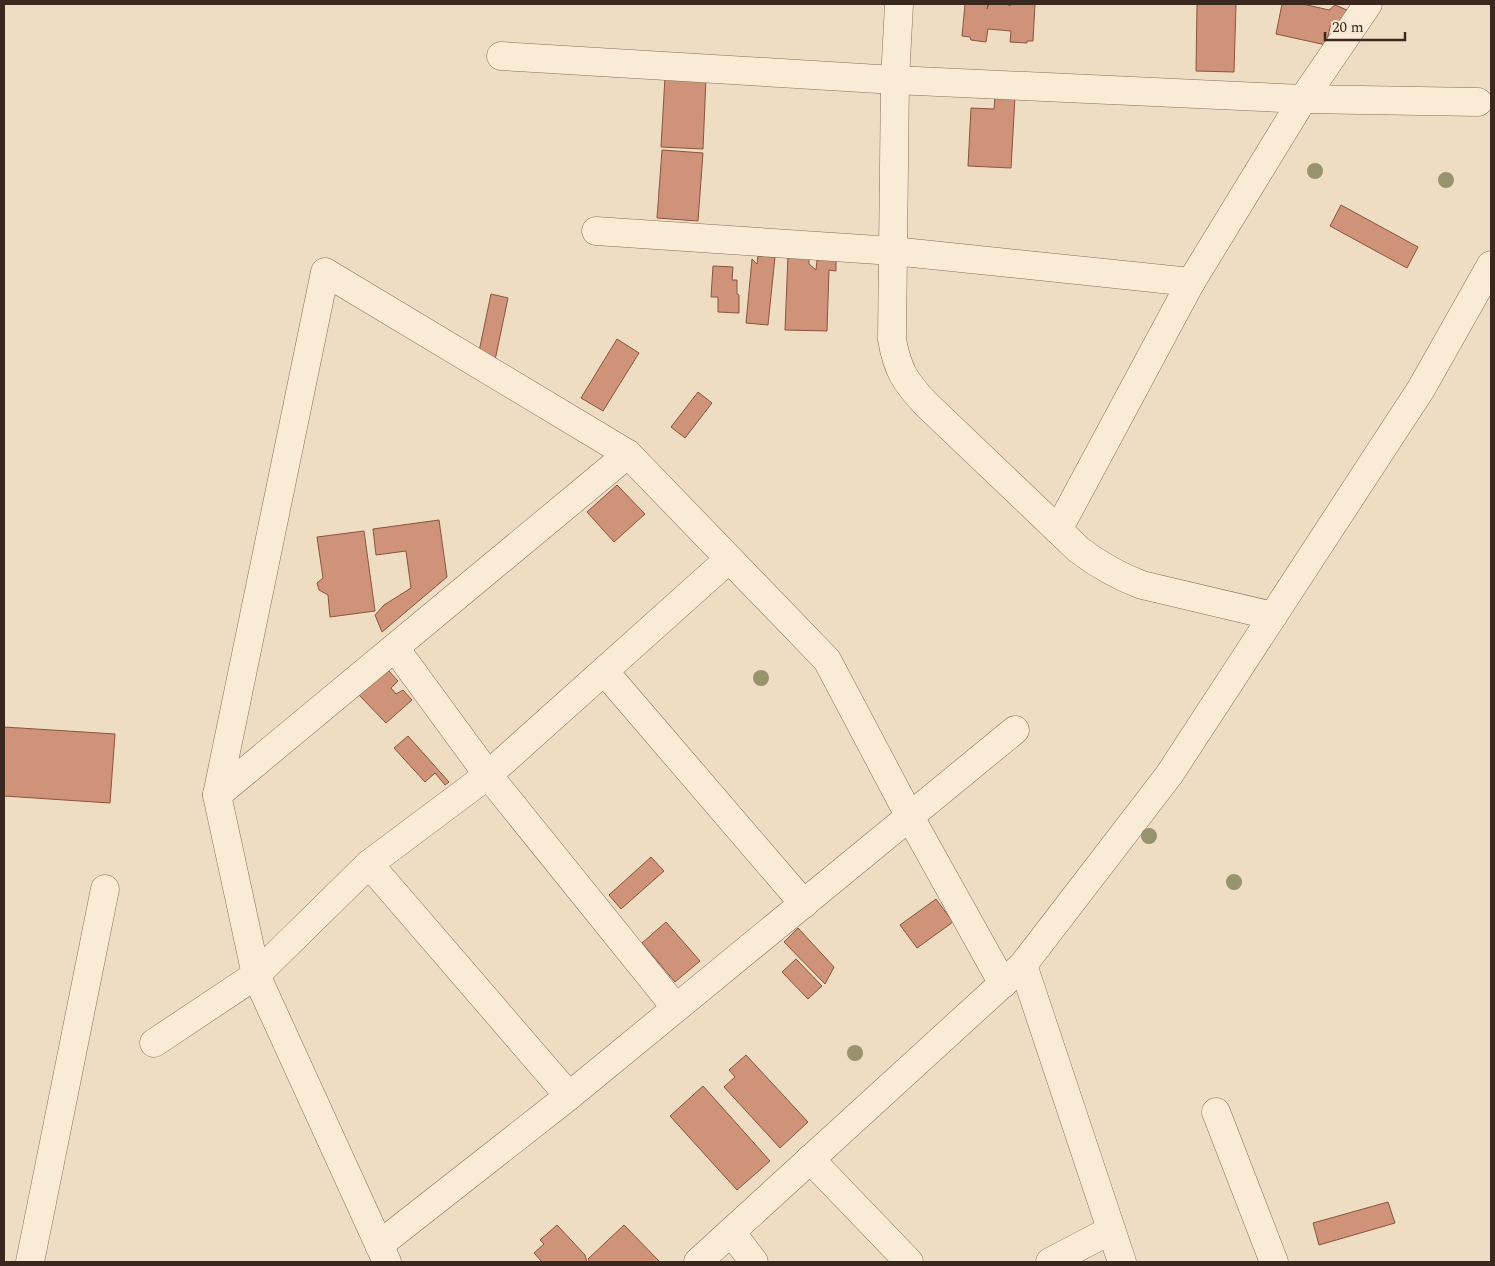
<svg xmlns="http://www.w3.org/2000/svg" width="1495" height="1266" viewBox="0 0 1495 1266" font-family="Spectral,serif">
	<rect width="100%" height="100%" fill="#efddc3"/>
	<g fill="#ce9378" stroke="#8a543e">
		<path d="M965 4H988L987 9 989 4H1007L1010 6V4H1035L1033 41H1027V43L1010 42 1011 31 988 29 986 42 971 40 970 37 962 36Z"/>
		<path d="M1197 4H1236L1234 72 1196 71Z"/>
		<path d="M1282 4H1303L1329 10 1335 5 1347 10 1343 22 1331 23 1326 45 1276 34Z"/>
		<path d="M665 77 706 78 703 149 661 147Z"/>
		<path d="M995 96 1015 97 1011 168 968 166 971 108 994 109Z"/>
		<path d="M662 150 703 153 698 221 657 218Z"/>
		<path d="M1341 205 1418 247 1407 268 1330 226Z"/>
		<path d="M788 255H809V264L816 270 817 260H836V271L829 270 827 331 785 330Z"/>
		<path d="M758 256 775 257 768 325 746 323 752 259 757 264Z"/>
		<path d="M713 266 733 267 732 280H737V294L739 295V313L718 312V297H711Z"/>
		<path d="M491 294 508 298 494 365 477 361Z"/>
		<path d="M617 339 639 353 603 411 581 398Z"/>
		<path d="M698 392 712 403 685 438 671 427Z"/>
		<path d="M617 485 645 514 614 542 587 512Z"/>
		<path d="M439 520 447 577 382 632 375 615 384 605 411 588 406 551 376 555 373 529Z"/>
		<path d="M364 531 375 611 330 617 328 595 319 590 317 583 323 578 317 537Z"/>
		<path d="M387 669 398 681 391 688 396 694 403 690 412 700 386 723 359 695Z"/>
		<path d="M4 727 115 734 110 803 4 796Z"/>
		<path d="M408 736 449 782 445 785 435 773 425 782 394 748Z"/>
		<path d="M651 857 664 871 621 909 609 895Z"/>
		<path d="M936 899 953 922 917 948 900 925Z"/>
		<path d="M666 922 700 961 675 982 642 943Z"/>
		<path d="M798 928 834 967 825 984 784 942Z"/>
		<path d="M796 959 822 986 808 999 782 972Z"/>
		<path d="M746 1055 808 1122 780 1148 724 1087 735 1077 729 1070Z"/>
		<path d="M703 1086 770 1161 737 1190 670 1116Z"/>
		<path d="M1388 1202 1395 1223 1319 1245 1313 1223Z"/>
		<path d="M557 1225 585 1255 587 1262H542L534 1253 544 1244 540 1240Z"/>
		<path d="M624 1225 659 1261 658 1262H590L588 1259Z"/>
	</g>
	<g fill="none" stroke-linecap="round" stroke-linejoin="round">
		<defs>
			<g id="street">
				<path d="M899 4 895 80 892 339C897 369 905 382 926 404L1079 550C1099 565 1118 576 1142 585L1273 616"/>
				<path d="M501 56 895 80 1303 99 1478 102"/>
				<path d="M596 231 893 251 1191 282"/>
				<path d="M1058 530 1191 282 1303 99 1368 4"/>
				<path d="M395 648 488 775 676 1008"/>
				<path d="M604 671 804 904"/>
				<path d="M217 795 628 454"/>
				<path d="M369 864 569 1096"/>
				<path d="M1023 965 1122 1262"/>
				<path d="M154 1043 256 975 369 864 488 775 729 559"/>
				<path d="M1216 1112 1274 1262"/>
				<path d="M810 1159 909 1262"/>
				<path d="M731 1232 754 1262"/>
				<path d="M379 1245 569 1096 1015 730"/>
				<path d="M30 1262 105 889"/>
				<path d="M387 1262 256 975 217 795 325 272 628 454 827 660 910 817 1003 984"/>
				<path d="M698 1262 1023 965 1169 775 1421 389 1491 265"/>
				<path d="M1050 1262 1111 1230"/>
			</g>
		</defs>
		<use href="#street" stroke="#8a6e59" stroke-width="29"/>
		<use href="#street" stroke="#faebd6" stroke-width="28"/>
	</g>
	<g fill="#97936c">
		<circle cx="1315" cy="171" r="8"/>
		<circle cx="1446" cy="180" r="8"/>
		<circle cx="761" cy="678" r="8"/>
		<circle cx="1149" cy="836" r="8"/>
		<circle cx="1234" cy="882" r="8"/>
		<circle cx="855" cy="1053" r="8"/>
	</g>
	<rect width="1495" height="1266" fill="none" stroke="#3a281e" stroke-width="10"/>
	<path d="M1325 32v8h80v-8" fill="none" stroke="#3a281e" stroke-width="2.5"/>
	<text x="1332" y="32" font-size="15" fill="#3a281e" stroke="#f6e8d3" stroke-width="4" paint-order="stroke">20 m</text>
</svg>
